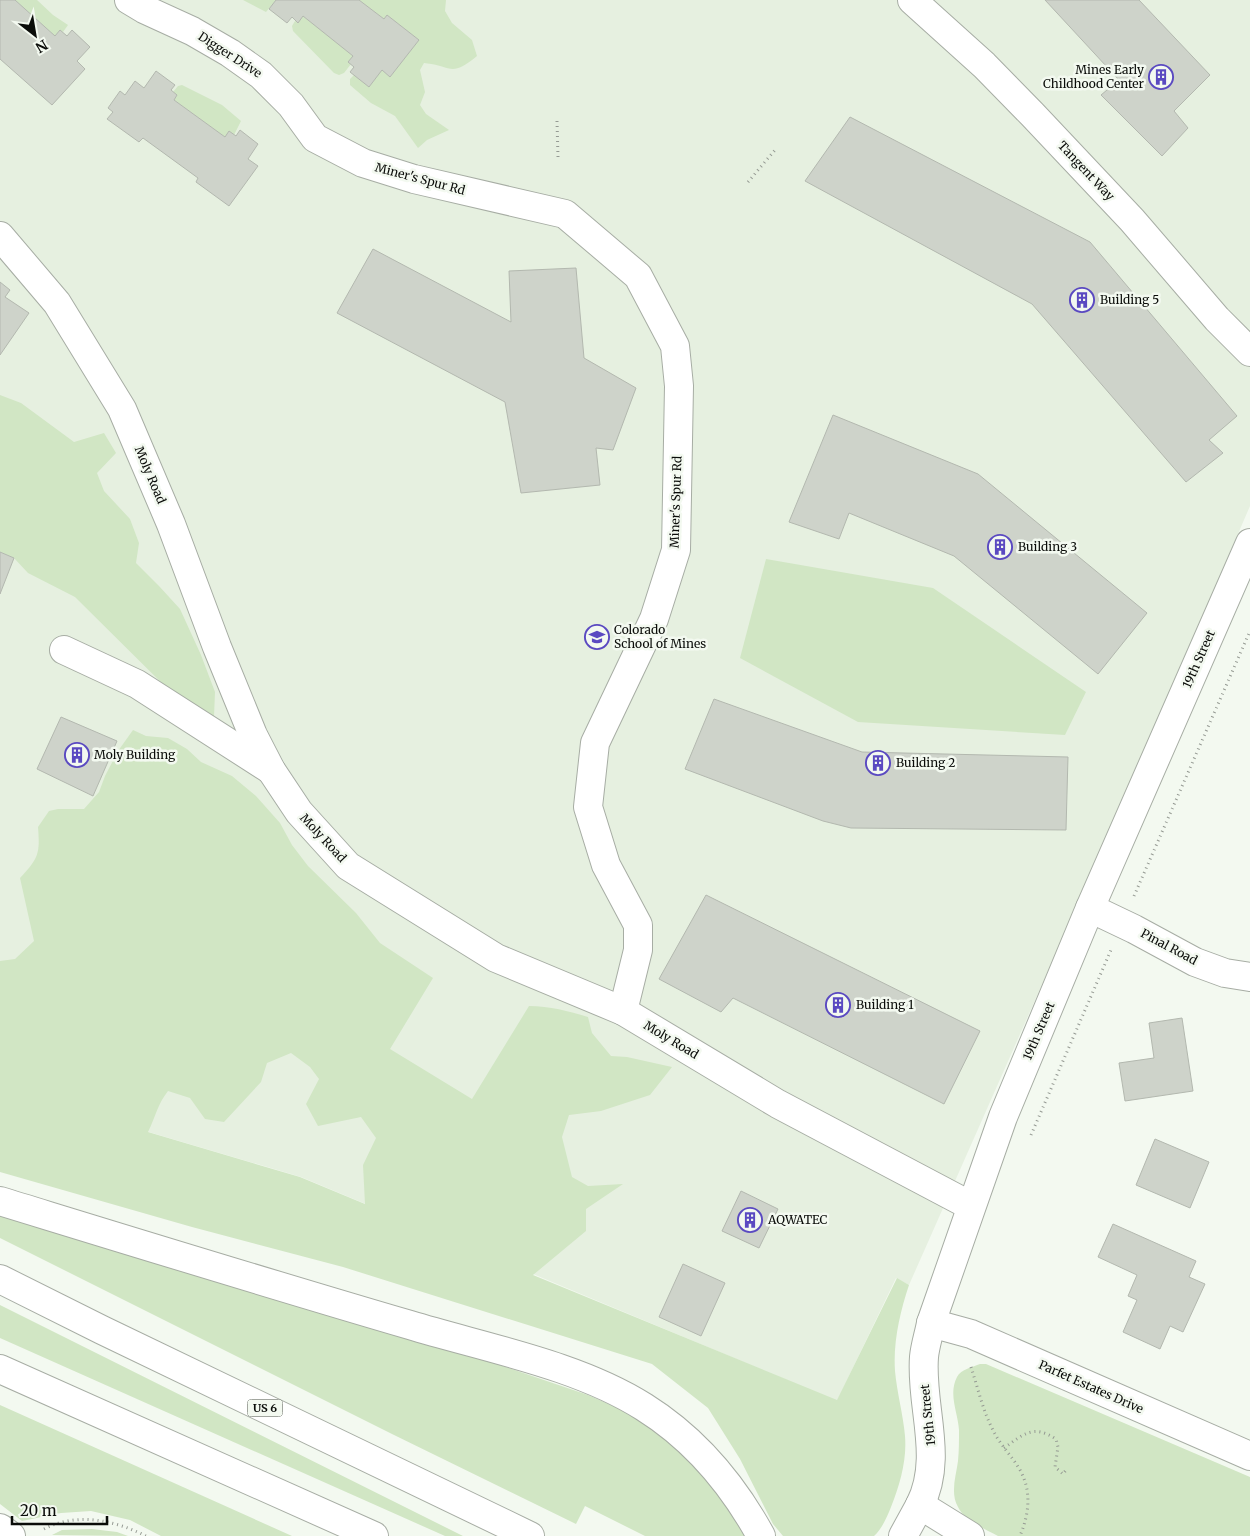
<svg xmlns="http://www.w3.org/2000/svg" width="1250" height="1536" viewBox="0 0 1250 1536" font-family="Merriweather,serif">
	<rect width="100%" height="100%" fill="#f3f9f0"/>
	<path fill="#e6f0e0" d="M0 0H1250V506L1113 824 909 1285 896 1278 837 1401 301 1177 0 1088Z"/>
	<g fill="#d1e6c4" fill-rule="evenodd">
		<path d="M15 0H37L53 15 68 25 63 32 60 30 55 36Z"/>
		<path d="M243 0H276L266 12Z"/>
		<path d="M359 0H446L445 11 452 23 472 40 477 56C450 78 453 66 424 63L420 70 425 92 420 105 426 114 449 130 427 140 418 148 395 116 371 103 350 85V79L354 75 369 87 382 70 390 77 419 40 387 15 384 19Z"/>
		<path d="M303 16 353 56 348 62 351 64 344 73 339 75 334 73 293 31 292 26 295 21 298 22Z"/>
		<path d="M182 85 222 105 241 121 234 135 229 131 225 137 174 100 177 95 173 92 178 86Z"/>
		<path d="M0 395 21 403 74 442 104 433 116 453 97 473 104 491 130 519 139 543 136 563 159 586 180 609 201 655 215 692 214 717 188 709 75 597 28 573 14 558 0 552Z"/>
		<path d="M766 559 933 588 1086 692 1065 735 858 722 740 658Z"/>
		<path d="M133 730 146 736 168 738 187 749 201 762 232 776 256 796 280 823 292 845 308 866 356 913 380 943 433 978 390 1049 472 1099 529 1006C550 1006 568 1011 588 1017L592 1033 611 1056 627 1057 672 1067 650 1095 601 1111 569 1115 562 1137 572 1177 588 1186 623 1184 586 1209V1231L533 1275 837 1400 897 1278 909 1285C900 1312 893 1342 895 1371 897 1393 903 1414 905 1436 907 1460 900 1484 891 1507 887 1517 882 1529 874 1536H783L773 1524 740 1459 708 1408 652 1364 343 1267 192 1227 0 1172V961L15 959 34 941 20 878C39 858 40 853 38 827L49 811 58 809H84L99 792 105 776 118 751ZM291 1053 310 1067 319 1079 306 1104 318 1126 361 1117 376 1138 363 1165 365 1204 300 1177 148 1132C156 1116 157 1105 168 1091L190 1098 205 1119 224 1122 261 1082 267 1063Z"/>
		<path d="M0 1216 286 1299 497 1364 588 1395 647 1421 682 1447 732 1512 745 1536H645L585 1506 576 1524 392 1434 0 1238Z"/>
		<path d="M0 1305 6 1308 463 1536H445L0 1338Z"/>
		<path d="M980 1364H986L1250 1477V1536H998C985 1529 965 1521 958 1507 950 1493 956 1476 958 1461 959 1451 959 1440 959 1430 958 1413 948 1394 957 1377 961 1369 973 1367 980 1364Z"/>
		<path d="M0 1405 292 1536H161L130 1520 91 1511 61 1513 22 1521 0 1504Z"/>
		<path d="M92 1529 117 1532 128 1536 52 1535 62 1530Z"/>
	</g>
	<g fill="#ced3ca" stroke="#b3b8af">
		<path d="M0 0H15L55 36 60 30 67 36 72 30 90 47 77 61 85 69 52 105 0 59Z"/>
		<path d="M276 0H359L384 19 387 15 419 40 390 77 382 70 369 87 350 72 354 67 348 62 353 56 303 16 298 23 292 17 287 23 269 9Z"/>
		<path d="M1045 0H1139L1210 75 1174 111 1188 128 1162 156 1101 95 1119 80Z"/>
		<path d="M156 71 175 85 171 90 177 95 174 100 225 137 229 131 236 136 240 130 258 144 248 159 258 166 229 206 196 182 198 178 143 138 139 142 107 119 113 112 108 108 120 91 125 95 135 81 144 88Z"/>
		<path d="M850 117 1090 242 1237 416 1209 440 1223 453 1186 482 1032 304 805 181Z"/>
		<path d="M373 249 511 322 509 271 576 268 584 358 636 388 613 450 596 448 600 485 521 493 505 402 337 313Z"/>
		<path d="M0 282 10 290 5 297 29 313 0 355Z"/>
		<path d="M833 415 978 474 1147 613 1098 674 954 556 849 513 839 539 789 522Z"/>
		<path d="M0 552 14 558 0 594Z"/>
		<path d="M714 699 862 752 1068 757 1066 830 851 828 823 821 685 769Z"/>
		<path d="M61 717 117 741 93 796 37 769Z"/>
		<path d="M706 895 980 1031 944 1104 733 998 721 1012 659 979Z"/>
		<path d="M1182 1018 1193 1091 1125 1101 1119 1063 1154 1058 1149 1023Z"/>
		<path d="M1155 1139 1209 1162 1190 1208 1136 1185Z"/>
		<path d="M741 1191 778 1209 759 1248 722 1231Z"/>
		<path d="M1113 1224 1196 1261 1189 1277 1205 1284 1183 1332 1170 1326 1160 1349 1123 1332 1137 1300 1128 1296 1137 1275 1098 1257Z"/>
		<path d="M683 1264 725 1283 701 1336 659 1317Z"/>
	</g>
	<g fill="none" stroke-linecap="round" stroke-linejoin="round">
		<defs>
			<g id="minor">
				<path d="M129 0 144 9 192 31 230 53 261 75 291 105 315 138 363 163 414 179 565 214 638 276 675 346 679 386 676 550 654 619 595 743 588 807 606 865 638 925V950L623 1011"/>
				<path d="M912 0 984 65 1032 114 1132 220 1217 319 1250 352"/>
				<path d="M0 236 57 303 122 409 171 524 217 647 253 735 271 770 299 812 348 866 496 958 623 1011 778 1104 971 1206"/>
				<path d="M64 650 137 684 271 770"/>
				<path d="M1090 908 1134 929 1195 962 1225 973 1250 977"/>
				<path d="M931 1323 971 1334 1250 1456"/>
				<path d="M920 1505C944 1457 920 1406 924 1357 925 1346 929 1334 931 1323L1003 1117 1090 908 1250 543"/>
			</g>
			<path id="major" d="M903 1536 920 1505"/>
			<g id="highway">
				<path d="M0 1201C137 1243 273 1285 410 1325 486 1348 578 1365 644 1407 695 1439 732 1483 761 1536"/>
				<path d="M0 1279 102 1330 530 1536"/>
				<path d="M0 1369 374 1536"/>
				<path d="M920 1505 970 1536"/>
				<path d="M0 1528 11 1536"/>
			</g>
		</defs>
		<use href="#minor" stroke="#a7ada4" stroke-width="30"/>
		<use href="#major" stroke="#a7ada4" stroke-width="30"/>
		<use href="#highway" stroke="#a7ada4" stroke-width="30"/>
		<g stroke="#959a93" stroke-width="3" stroke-dasharray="1 4" stroke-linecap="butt">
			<path d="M557 121 558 157"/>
			<path d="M748 182 775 150"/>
			<path d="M1134 896 1250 631"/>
			<path d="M1031 1135 1111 950"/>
			<path d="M971 1367C978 1388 983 1412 994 1432 1001 1446 1012 1456 1020 1470 1032 1492 1029 1514 1020 1536"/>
			<path d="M1004 1448C1024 1434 1033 1424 1056 1439L1058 1447 1055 1467 1063 1474 1066 1470"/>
			<path d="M44 1529C77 1512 114 1520 146 1536"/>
		</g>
		<use href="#minor" stroke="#fff" stroke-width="28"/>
		<use href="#major" stroke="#fff" stroke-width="28"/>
		<use href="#highway" stroke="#fff" stroke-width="28"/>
	</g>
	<defs>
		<symbol id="building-ring" viewBox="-11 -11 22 22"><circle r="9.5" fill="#f3f9f0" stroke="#5a49c1" stroke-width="1.5"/><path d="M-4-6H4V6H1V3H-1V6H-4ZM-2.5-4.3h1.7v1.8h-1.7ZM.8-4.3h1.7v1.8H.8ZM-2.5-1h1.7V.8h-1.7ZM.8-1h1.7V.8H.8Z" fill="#5a49c1"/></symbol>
		<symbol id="university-ring" viewBox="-11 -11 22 22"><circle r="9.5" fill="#f3f9f0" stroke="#5a49c1" stroke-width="1.5"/><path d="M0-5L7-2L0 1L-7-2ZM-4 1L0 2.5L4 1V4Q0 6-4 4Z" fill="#5a49c1"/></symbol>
	</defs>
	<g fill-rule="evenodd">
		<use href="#building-ring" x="1147" y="63" width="28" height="28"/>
		<use href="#building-ring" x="1068" y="286" width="28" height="28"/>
		<use href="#building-ring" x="986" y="533" width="28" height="28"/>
		<use href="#university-ring" x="583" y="623" width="28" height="28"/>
		<use href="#building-ring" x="63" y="741" width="28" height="28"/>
		<use href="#building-ring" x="864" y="749" width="28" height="28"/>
		<use href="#building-ring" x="824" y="991" width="28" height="28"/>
		<use href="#building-ring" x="736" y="1206" width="28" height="28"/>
	</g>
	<g text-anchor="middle" stroke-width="5" stroke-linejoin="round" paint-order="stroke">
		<rect fill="#f3f9f0" stroke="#50534e" stroke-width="1" x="247.5" y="1399.5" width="35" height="17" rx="4"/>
		<g font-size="11" font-weight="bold" fill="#0a0c09">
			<text x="265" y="1412">US 6</text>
		</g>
		<g font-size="12" fill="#0a0c09" stroke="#f3f9f0">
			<text transform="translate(230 55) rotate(33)" y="4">Digger Drive</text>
			<text transform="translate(1086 171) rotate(47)" y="4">Tangent Way</text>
			<text transform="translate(420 179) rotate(15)" y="4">Miner's Spur Rd</text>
			<text transform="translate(150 475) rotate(67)" y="4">Moly Road</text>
			<text transform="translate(676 502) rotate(-88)" y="4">Miner's Spur Rd</text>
			<text transform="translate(1199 659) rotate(-66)" y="4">19th Street</text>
			<text transform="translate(323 838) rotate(47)" y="4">Moly Road</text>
			<text transform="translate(1169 947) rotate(28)" y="4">Pinal Road</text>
			<text transform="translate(1039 1031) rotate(-67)" y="4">19th Street</text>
			<text transform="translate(671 1040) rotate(31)" y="4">Moly Road</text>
			<text transform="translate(1091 1387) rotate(24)" y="4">Parfet Estates Drive</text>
			<text transform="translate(928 1415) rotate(-96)" y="4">19th Street</text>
		</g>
		<g font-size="12" fill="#0a0c09" stroke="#f3f9f0" text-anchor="start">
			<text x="1144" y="74" text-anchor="end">Mines Early<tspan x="1144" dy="14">Childhood Center</tspan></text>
			<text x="1100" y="304">Building 5</text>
			<text x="1018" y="551">Building 3</text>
			<text x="614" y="634">Colorado<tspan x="614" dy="14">School of Mines</tspan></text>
			<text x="94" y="759">Moly Building</text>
			<text x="896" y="767">Building 2</text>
			<text x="856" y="1009">Building 1</text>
			<text x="768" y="1224">AQWATEC</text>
		</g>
	</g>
	<g transform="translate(35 35) rotate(149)" stroke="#f3f9f0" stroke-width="4" paint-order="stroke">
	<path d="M0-4L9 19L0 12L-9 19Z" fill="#0a0c09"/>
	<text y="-8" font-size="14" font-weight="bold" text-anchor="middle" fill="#0a0c09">N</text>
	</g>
	<path d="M12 1516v8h95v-8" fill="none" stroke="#0a0c09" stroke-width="2.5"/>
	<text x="20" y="1516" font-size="15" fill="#0a0c09" stroke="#f3f9f0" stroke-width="4" paint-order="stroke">20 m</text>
</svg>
